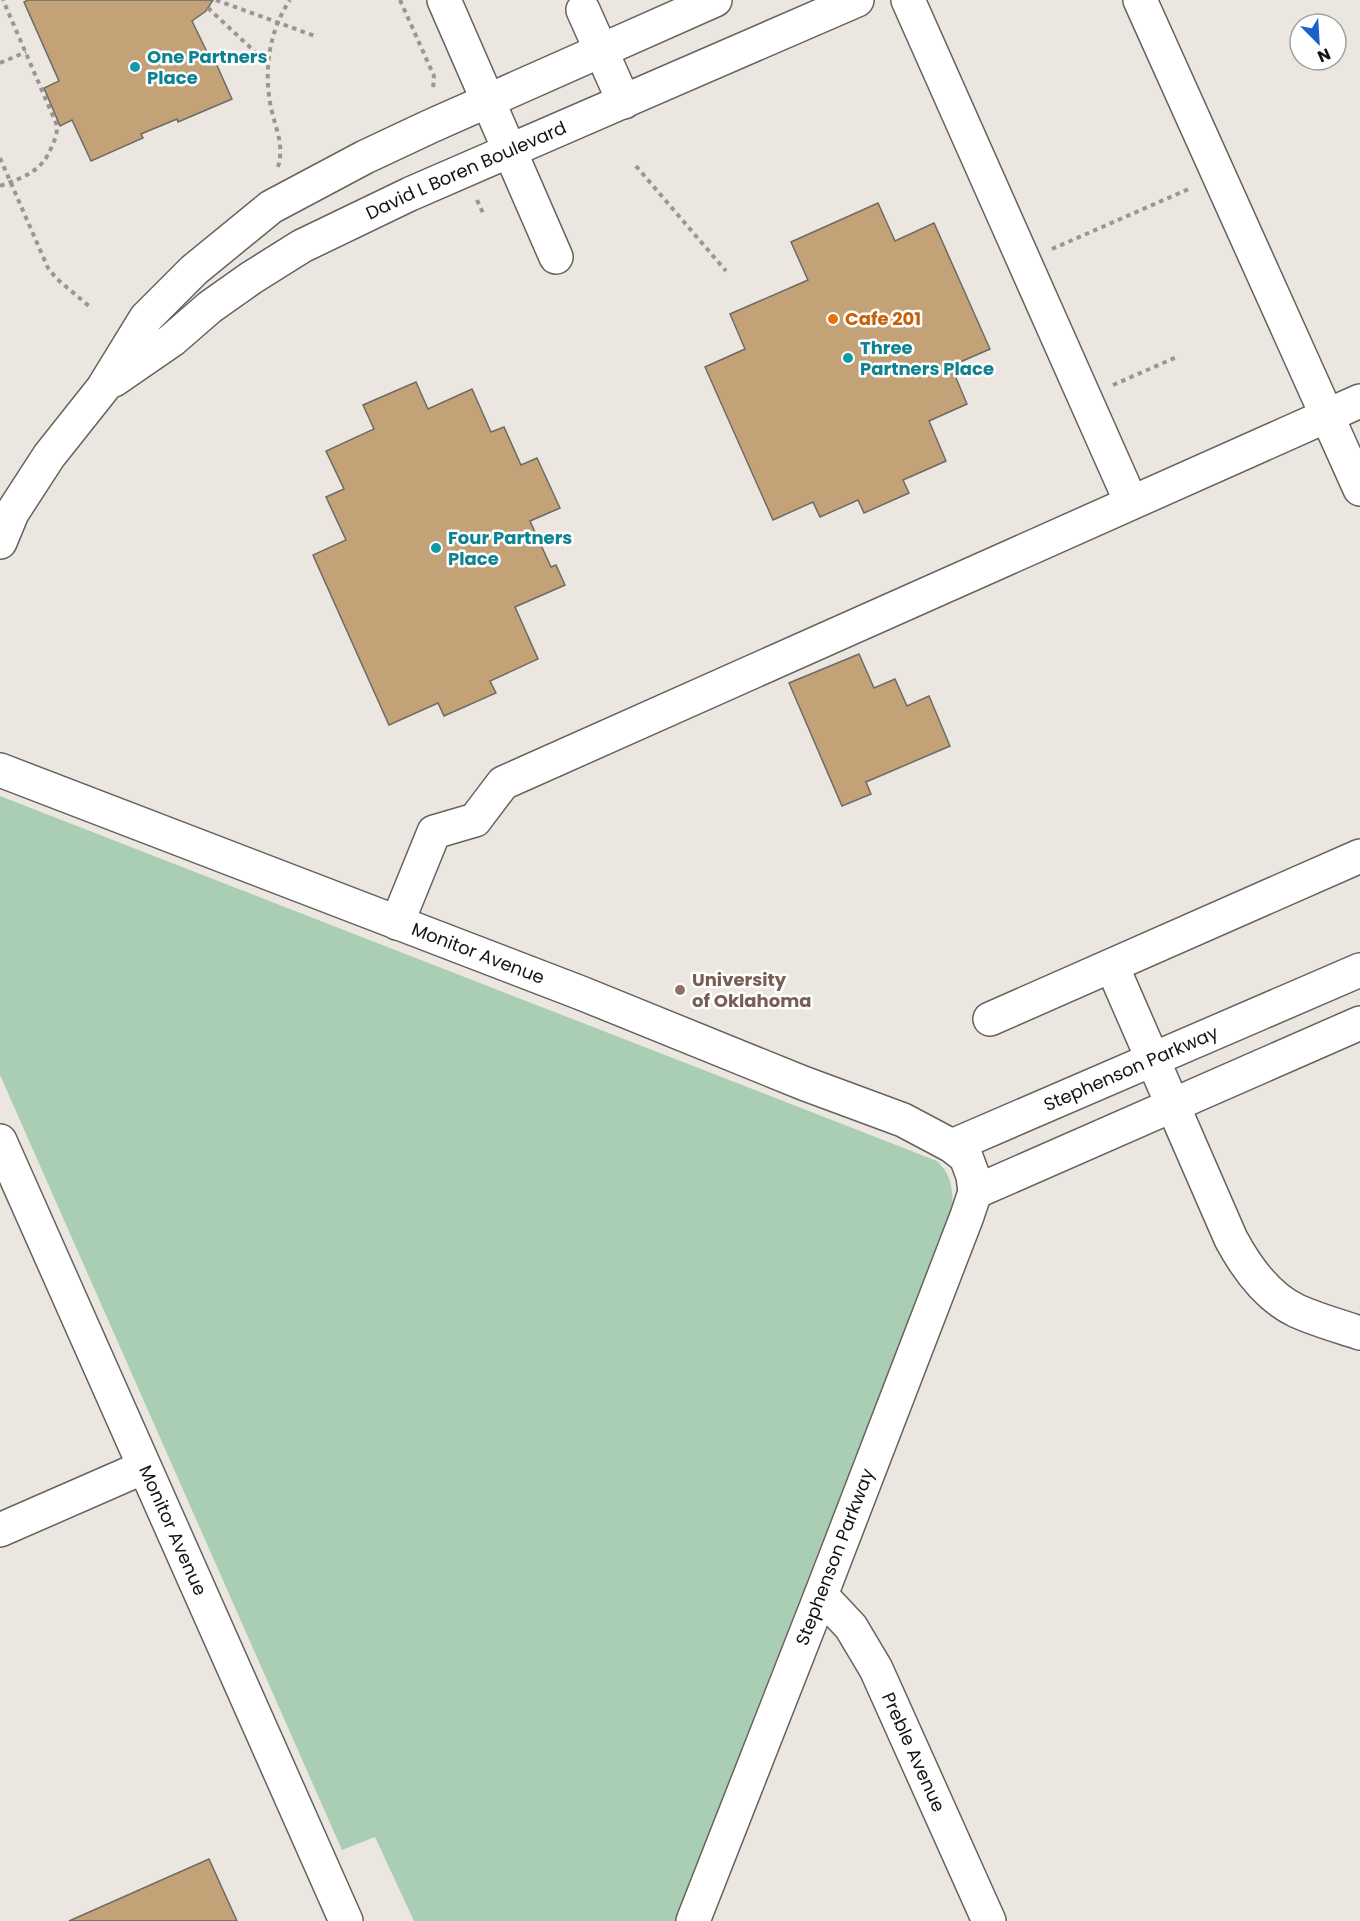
<svg xmlns="http://www.w3.org/2000/svg" width="1360" height="1921" viewBox="0 0 1360 1921" font-family="Poppins,sans-serif">
	<rect width="100%" height="100%" fill="#ebe6e0"/>
	<path fill="#a9ceb4" d="M0 796 937 1161C951 1175 952 1186 953 1205L675 1921H414L375 1837 342 1850 0 1075Z"/>
	<g fill="#c2a276" stroke="#6e6a65" stroke-width="1.5">
		<path d="M28 0H213L206 11 192 21 208 54 211 52 232 99 178 122 177 119 141 134 143 138 91 161 72 120 60 126 44 88 59 81 24 2Z"/>
		<path d="M878 203 895 241 934 223 990 349 951 366 967 404 929 421 946 461 903 480 909 493 864 513 858 500 820 517 813 502 773 520 705 367 745 349 730 314 808 280 791 242Z"/>
		<path d="M416 382 428 409 472 389 491 432 504 427 521 465 537 458 560 508 530 521 551 567 556 565 565 585 515 607 538 659 490 681 496 693 444 716 438 703 389 725 313 555 346 540 326 497 344 489 326 451 374 429 363 405Z"/>
		<path d="M859 654 874 688 895 679 907 706 929 696 950 746 866 782 871 794 842 806 789 683Z"/>
		<path d="M209 1859 237 1921H69Z"/>
	</g>
	<g fill="none" stroke-linecap="round" stroke-linejoin="round">
		<defs>
			<g id="minor">
				<path d="M444 0 556 257"/>
				<path d="M908 0 1131 502"/>
				<path d="M1140 0 1360 489"/>
				<path d="M583 10 624 102"/>
				<path id="s1" d="M114 380 172 340 210 307 251 278 302 246 410 194 857 0"/>
				<path d="M0 542 12 513 49 456 103 388 146 318 194 270 271 207 365 157 431 126 715 0"/>
				<path id="s2" d="M0 770 581 993 803 1083 903 1120 952 1146 966 1157 973 1176 975 1192 967 1216 821 1595 693 1921"/>
				<path d="M397 923 434 832 475 820 503 783 1360 401"/>
				<path d="M1112 966 1231 1239C1246 1267 1267 1297 1297 1311 1317 1320 1339 1326 1360 1333"/>
				<path d="M990 1019 1360 856"/>
				<path id="s3" d="M0 1141 346 1921"/>
				<path id="s4" d="M952 1146 1360 970"/>
				<path d="M975 1192 1360 1023"/>
				<path d="M0 1530 144 1467"/>
				<path id="s5" d="M821 1595 851 1627 876 1669 989 1921"/>
			</g>
		</defs>
		<use href="#minor" stroke="#66625d" stroke-width="36"/>
		<g stroke="#9a9692" stroke-width="4" stroke-dasharray="4.5 4.5" stroke-linecap="butt">
			<path d="M216 0 315 36"/>
			<path d="M400 0 434 76 433 90"/>
			<path d="M208 8 267 63"/>
			<path d="M0 63 26 52"/>
			<path d="M0 158 48 268 57 279 89 306"/>
			<path d="M636 166 726 271"/>
			<path d="M278 167C284 146 277 132 272 112 263 74 268 32 290 0"/>
			<path d="M0 186C24 177 42 172 52 146 56 137 58 132 56 123L3 0"/>
			<path d="M477 200 483 213"/>
			<path d="M1052 249 1191 188"/>
			<path d="M1113 385 1179 356"/>
		</g>
		<use href="#minor" stroke="#fff" stroke-width="33"/>
	</g>
	<g fill="#0f9aa8" stroke="#fff" stroke-width="2">
		<circle cx="135" cy="67" r="6"/>
		<circle cx="848" cy="358" r="6"/>
		<circle cx="436" cy="548" r="6"/>
	</g>
	<circle fill="#e8710a" stroke="#fff" stroke-width="2" cx="833" cy="319" r="6"/>
	<circle fill="#8d6e63" stroke="#fff" stroke-width="2" cx="680" cy="990" r="6"/>
	<g text-anchor="middle" stroke-width="5" stroke-linejoin="round" paint-order="stroke">
		<g font-size="18" font-weight="bold" fill="#0d838f" stroke="#fff" text-anchor="start">
			<text x="147" y="63">One Partners<tspan x="147" dy="21">Place</tspan></text>
			<text x="860" y="354">Three<tspan x="860" dy="21">Partners Place</tspan></text>
			<text x="448" y="544">Four Partners<tspan x="448" dy="21">Place</tspan></text>
		</g>
		<g font-size="18" fill="#151412" stroke="#fff">
			<text dy="6" stroke="none"><textPath href="#s1" startOffset="412">David L Boren Boulevard</textPath></text>
			<text dy="6" stroke="none"><textPath href="#s2" startOffset="512">Monitor Avenue</textPath></text>
			<text dy="6" stroke="none"><textPath href="#s4" startOffset="195">Stephenson Parkway</textPath></text>
			<text dy="6" stroke="none"><textPath href="#s3" startOffset="426">Monitor Avenue</textPath></text>
			<text transform="translate(835 1557) rotate(-69)" y="6">Stephenson Parkway</text>
			<text dy="6" stroke="none"><textPath href="#s5" startOffset="184">Preble Avenue</textPath></text>
		</g>
		<g font-size="18" font-weight="bold" fill="#c56008" stroke="#fff" text-anchor="start">
			<text x="845" y="325">Cafe 201</text>
		</g>
		<g font-size="18" font-weight="bold" fill="#785e54" stroke="#fff" text-anchor="start">
			<text x="692" y="986">University<tspan x="692" dy="21">of Oklahoma</tspan></text>
		</g>
	</g>
	<g transform="translate(1318 42) rotate(156)"><circle r="28" fill="#ffffff" stroke="#a1a1a0" stroke-width="1.5"/>
	<path d="M0-4.5L10 22L0 15L-10 22Z" fill="#1762cd"/>
	<text y="-9" font-size="16" font-weight="bold" text-anchor="middle" fill="#151412">N</text>
	</g>
</svg>
